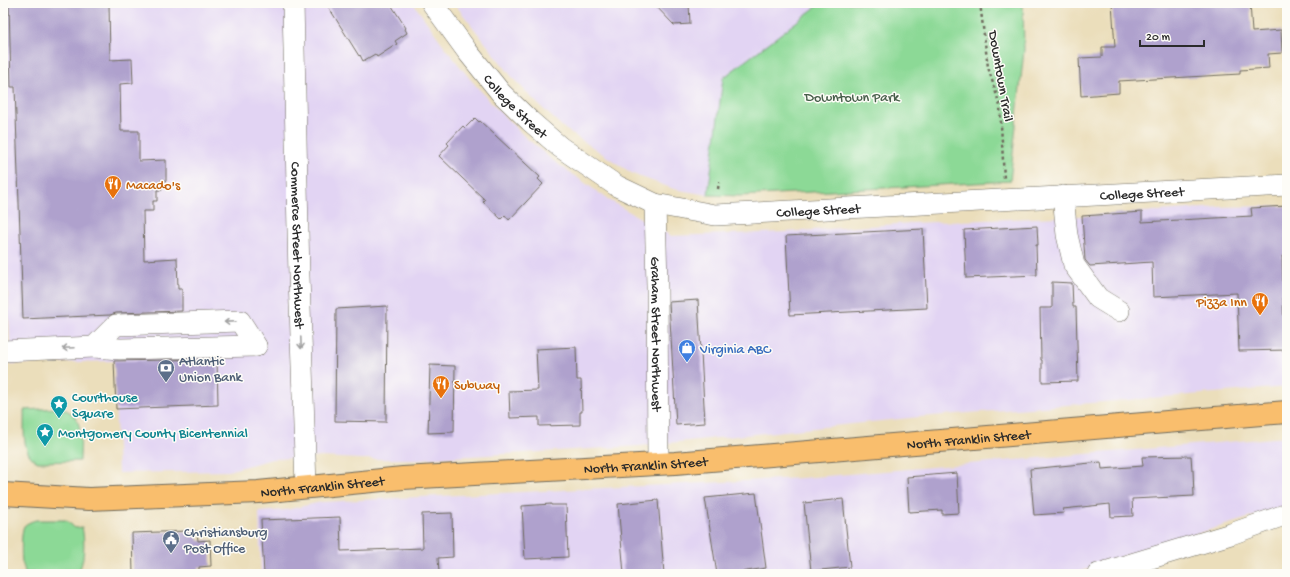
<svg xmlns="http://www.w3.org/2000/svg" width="1290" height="577" viewBox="0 0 1290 577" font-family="'Gochi Hand',sans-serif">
	<rect width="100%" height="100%" fill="#fdfcf7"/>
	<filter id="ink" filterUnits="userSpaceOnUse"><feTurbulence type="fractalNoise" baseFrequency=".025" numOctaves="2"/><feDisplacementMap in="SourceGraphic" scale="8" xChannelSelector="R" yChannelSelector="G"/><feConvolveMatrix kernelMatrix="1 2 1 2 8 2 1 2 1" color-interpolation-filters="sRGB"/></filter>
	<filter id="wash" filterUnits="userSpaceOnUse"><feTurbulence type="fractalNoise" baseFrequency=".012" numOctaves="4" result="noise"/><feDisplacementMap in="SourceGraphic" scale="16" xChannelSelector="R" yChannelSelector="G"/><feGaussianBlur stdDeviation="0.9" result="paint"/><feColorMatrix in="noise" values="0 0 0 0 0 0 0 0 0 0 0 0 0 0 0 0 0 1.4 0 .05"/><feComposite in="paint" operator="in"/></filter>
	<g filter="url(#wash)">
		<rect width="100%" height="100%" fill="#ebdebb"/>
		<g fill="#e2d4f3">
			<path d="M3 3H413L447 50 470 79 496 108 524 136 551 159 609 200 671 236 786 232 912 223 1082 216 1221 207 1287 206V387L919 417 639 446 419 459H360L322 457 272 459 228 471 118 473 114 361 11 364 4 190 3 189Z"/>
			<path d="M454 3H821L723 78 708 195 674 189 633 174 565 129 538 104 513 78Z"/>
			<path d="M1287 437V506L1108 561 1073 574H261L259 512 286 510 321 502 803 478Z"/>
		</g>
		<g fill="#8cd996" stroke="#5c8260">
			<path d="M821 3H1023L1024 50 1010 181 740 196 708 195 723 78Z"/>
			<path d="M59 408C86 413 80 440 80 461L38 462C20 454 25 427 24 410Z"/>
			<path d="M36 520H66L75 528 82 527C85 540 85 564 77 574H73L71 572 28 573 25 574C25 569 23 566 22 562 21 556 21 531 24 526 27 523 32 521 36 520Z"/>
		</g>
		<g id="blocks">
			<g fill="#afa1cd">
				<path d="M9 3H109L110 60 132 59 133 83 120 84 121 131H139V161L166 160V181L161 180 162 190H157V201H153V211H143L144 260 177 258 178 289H182V311L116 313 110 315 23 319 15 87H11Z"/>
				<path d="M326 3H390L406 28 405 29 407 33 395 41 397 44 377 57 375 54 363 61 360 55 359 56Z"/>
				<path d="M653 3H689L690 24 674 25Z"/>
				<path d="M1112 3H1250L1252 32 1281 30 1282 53 1268 54 1269 68 1240 70V74L1119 81V93L1081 96 1079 58 1102 57V47H1115Z"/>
				<path d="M475 118 479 122 480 121 540 177 538 179 543 184 509 220 505 215 501 219 483 202 485 200 439 156 449 145 447 143 463 126 465 128Z"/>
				<path d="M1287 206V256H1282L1284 333H1287V350L1239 351 1237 293 1153 297 1152 262 1090 266 1085 260 1082 216 1142 212V222L1252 216 1251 208Z"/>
				<path d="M1037 226 1038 245H1036L1037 275 966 278 964 230Z"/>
				<path d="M923 229 927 308 790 315 786 236Z"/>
				<path d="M1052 282 1072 283 1073 307H1076L1078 381 1042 382V360H1041L1040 308H1052Z"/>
				<path d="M698 300 705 423 676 425 669 302Z"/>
				<path d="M387 306 386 422 335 421 336 309Z"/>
				<path d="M576 347 577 380H581L582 412H580V425L539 426V417L510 418 509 391 538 390 536 349Z"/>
				<path d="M217 359 218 405 116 409 114 361Z"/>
				<path d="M430 365 455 366 454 432 428 433Z"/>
				<path d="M1191 456 1192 470H1193L1194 496 1132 499 1133 516 1111 517 1110 504 1063 509 1064 513 1034 515 1030 469 1101 462 1102 469 1143 466 1142 457Z"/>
				<path d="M957 473 959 513 942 514V510L909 512 907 477Z"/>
				<path d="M756 493 766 568 728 574H717L705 498Z"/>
				<path d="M843 499 850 567 811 571 804 503Z"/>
				<path d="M658 500 664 574H624L618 504Z"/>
				<path d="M551 504V505H566L568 557 525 559 522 506Z"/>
				<path d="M452 513 453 557 438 558 439 572 410 574H264L261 520 340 517 341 551 423 548 422 514Z"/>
				<path d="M187 531H197L198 541 210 540 211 566 199 567V574H133L132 533Z"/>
			</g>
		</g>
	</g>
	<g filter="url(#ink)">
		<use href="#blocks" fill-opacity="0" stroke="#6e6a5d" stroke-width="1"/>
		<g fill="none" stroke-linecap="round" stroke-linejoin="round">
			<defs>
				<g id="minor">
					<path id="s1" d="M293 3 299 276 306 486"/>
					<path id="s2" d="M432 3 467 51 501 93 530 121 560 147 617 186 655 204 715 215 1287 185"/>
					<path d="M1063 196 1067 235 1074 265 1098 298 1119 311"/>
					<path id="s3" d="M655 204 657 286 658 464"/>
					<path d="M94 347 120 349 256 346"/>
					<path d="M3 351 94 347 116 325 240 321 256 346"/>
					<path d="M1098 574 1231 534 1287 514"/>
				</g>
				<g id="major">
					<path id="s4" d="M3 494 89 499 258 492 403 478 675 463 1287 412"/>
				</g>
			</defs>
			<use href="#minor" stroke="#6e6a5d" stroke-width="22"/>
			<use href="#major" stroke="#6e6a5d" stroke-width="24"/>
			<g stroke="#6e6a5d" stroke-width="2.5" stroke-dasharray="3 3" stroke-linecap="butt">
				<path d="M980 3 988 67 1000 106 1004 179"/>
				<path d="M718 189 719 182"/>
			</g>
			<use href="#minor" stroke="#fff" stroke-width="21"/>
			<use href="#major" stroke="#f9be6d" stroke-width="22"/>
		</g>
		<defs><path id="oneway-shaft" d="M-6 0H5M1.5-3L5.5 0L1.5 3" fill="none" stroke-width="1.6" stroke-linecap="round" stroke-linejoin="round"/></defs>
		<g stroke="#a0a0a0">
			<use href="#oneway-shaft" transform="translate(230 322) rotate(178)"/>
			<use href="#oneway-shaft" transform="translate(301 343) rotate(88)"/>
			<use href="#oneway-shaft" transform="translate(68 348) rotate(177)"/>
		</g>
	</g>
	<defs>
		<symbol id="restaurant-pin" viewBox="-11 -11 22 30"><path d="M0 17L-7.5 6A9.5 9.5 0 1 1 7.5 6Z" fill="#e8710a" stroke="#fdfcf7"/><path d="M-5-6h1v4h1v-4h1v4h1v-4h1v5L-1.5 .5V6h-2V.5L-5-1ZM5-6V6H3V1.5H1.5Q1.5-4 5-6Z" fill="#fff"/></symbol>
		<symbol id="shop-pin" viewBox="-11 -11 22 30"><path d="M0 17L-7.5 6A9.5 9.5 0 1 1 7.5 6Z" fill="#3f7fe0" stroke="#fdfcf7"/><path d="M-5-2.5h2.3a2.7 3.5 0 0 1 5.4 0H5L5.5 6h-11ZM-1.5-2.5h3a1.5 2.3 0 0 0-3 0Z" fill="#fff"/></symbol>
		<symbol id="bank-pin" viewBox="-11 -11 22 30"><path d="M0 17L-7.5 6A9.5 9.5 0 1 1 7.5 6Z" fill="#5c6f8a" stroke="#fdfcf7"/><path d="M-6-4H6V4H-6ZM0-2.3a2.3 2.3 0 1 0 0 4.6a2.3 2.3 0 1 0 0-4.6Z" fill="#fff"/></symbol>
		<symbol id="sight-pin" viewBox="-11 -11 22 30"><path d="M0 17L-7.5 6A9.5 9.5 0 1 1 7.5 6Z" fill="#0f9aa8" stroke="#fdfcf7"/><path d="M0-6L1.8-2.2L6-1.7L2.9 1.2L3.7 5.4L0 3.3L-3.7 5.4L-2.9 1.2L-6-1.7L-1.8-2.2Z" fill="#fff"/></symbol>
		<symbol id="civic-pin" viewBox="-11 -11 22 30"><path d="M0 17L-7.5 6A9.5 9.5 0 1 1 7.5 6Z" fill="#5c6f8a" stroke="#fdfcf7"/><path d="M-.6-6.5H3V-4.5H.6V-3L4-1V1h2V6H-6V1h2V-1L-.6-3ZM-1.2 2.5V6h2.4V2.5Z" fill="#fff"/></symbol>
	</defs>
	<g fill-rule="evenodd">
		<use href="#restaurant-pin" x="103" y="174" width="20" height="27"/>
		<use href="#restaurant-pin" x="1250" y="291" width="20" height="27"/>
		<use href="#shop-pin" x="677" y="338" width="20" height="27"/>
		<use href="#bank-pin" x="156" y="358" width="20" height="27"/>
		<use href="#restaurant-pin" x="431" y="374" width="20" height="27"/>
		<use href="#sight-pin" x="49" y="394" width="20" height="27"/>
		<use href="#sight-pin" x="35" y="422" width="20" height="27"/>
		<use href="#civic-pin" x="161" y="529" width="20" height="27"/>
	</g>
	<g text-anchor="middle" stroke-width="3" stroke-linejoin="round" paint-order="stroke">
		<g font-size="14" fill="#2b2b2b" stroke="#fdfcf7">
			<text transform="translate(1002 76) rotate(80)" y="5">Downtown Trail</text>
			<text dy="5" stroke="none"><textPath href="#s2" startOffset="133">College Street</textPath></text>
			<text dy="5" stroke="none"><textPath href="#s2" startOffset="793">College Street</textPath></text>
			<text dy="5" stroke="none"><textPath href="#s2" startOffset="469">College Street</textPath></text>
			<text dy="5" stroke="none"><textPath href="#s1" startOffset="242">Commerce Street Northwest</textPath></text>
			<text dy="5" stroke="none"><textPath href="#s3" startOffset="130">Graham Street Northwest</textPath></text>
			<text dy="5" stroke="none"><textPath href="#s4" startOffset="968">North Franklin Street</textPath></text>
			<text dy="5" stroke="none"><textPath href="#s4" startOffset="644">North Franklin Street</textPath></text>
			<text dy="5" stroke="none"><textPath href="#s4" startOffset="320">North Franklin Street</textPath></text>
		</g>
		<g font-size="14" fill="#485f4b" stroke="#fdfcf7">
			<text x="852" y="101">Downtown Park</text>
		</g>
		<g font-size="14" fill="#c56008" stroke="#fdfcf7" text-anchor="start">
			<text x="126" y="189">Macado's</text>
			<text x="1247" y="306" text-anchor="end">Pizza Inn</text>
			<text x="454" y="389">Subway</text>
		</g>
		<g font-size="14" fill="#366cbe" stroke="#fdfcf7" text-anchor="start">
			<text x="700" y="353">Virginia ABC</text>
		</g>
		<g font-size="14" fill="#4e5e75" stroke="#fdfcf7" text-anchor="start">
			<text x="179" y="365">Atlantic<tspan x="179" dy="16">Union Bank</tspan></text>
			<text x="184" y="536">Christiansburg<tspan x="184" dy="16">Post Office</tspan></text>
		</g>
		<g font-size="14" fill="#0d838f" stroke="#fdfcf7" text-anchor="start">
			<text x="72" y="401">Courthouse<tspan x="72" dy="16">Square</tspan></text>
			<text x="58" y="437">Montgomery County Bicentennial</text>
		</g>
	</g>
	<rect width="1290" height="577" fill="none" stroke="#fdfcf7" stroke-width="16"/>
	<path d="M1140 40v6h64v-6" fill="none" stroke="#2b2b2b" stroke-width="2"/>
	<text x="1146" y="40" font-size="12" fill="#2b2b2b" stroke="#fdfcf7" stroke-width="3" paint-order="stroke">20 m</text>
</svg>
